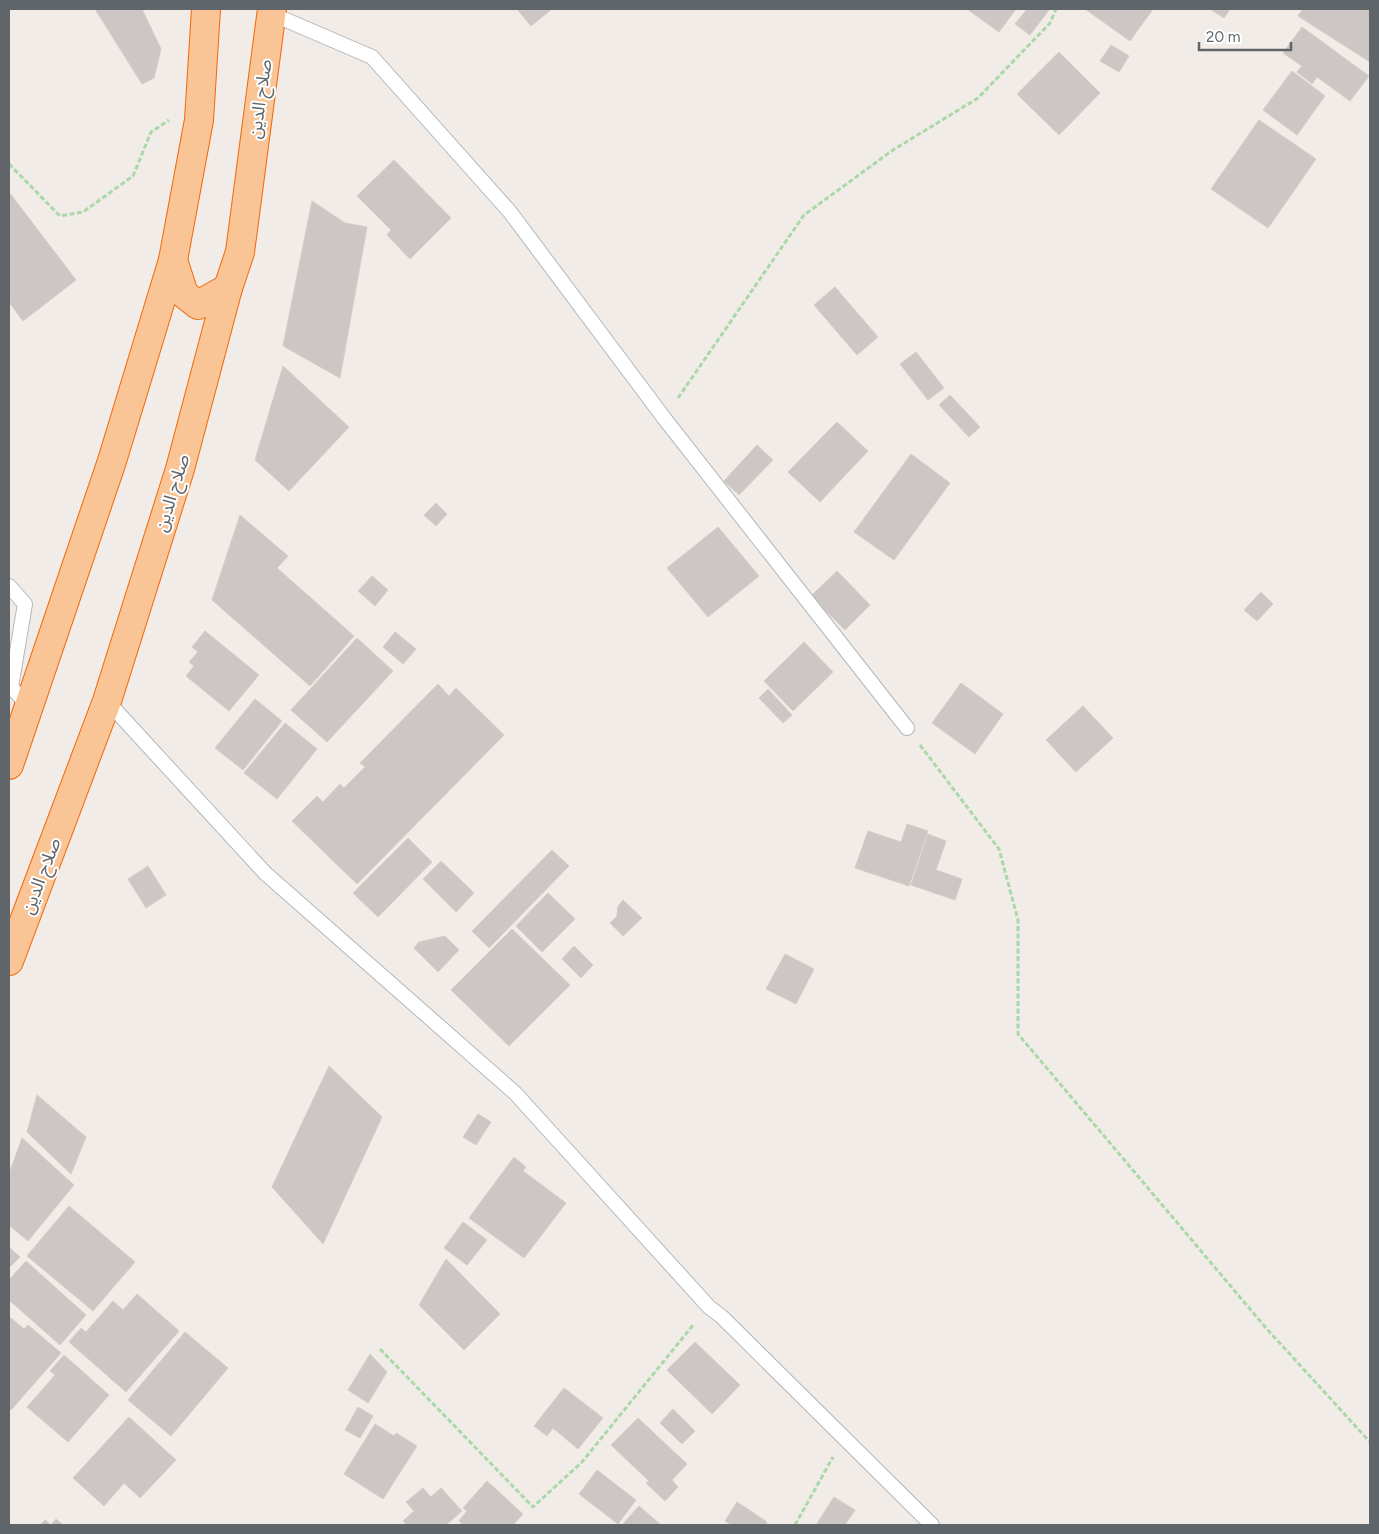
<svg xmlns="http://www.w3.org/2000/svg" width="1379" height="1534" viewBox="0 0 1379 1534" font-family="Figtree,'Noto Sans Arabic',sans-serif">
	<rect width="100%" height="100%" fill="#f1ece8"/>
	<g fill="#ccc7c4" stroke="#d5cdc6">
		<path d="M95 9H142L161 49 154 78 142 84Z"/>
		<path d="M517 9H552L531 26Z"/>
		<path d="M967 9H1016L999 32Z"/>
		<path d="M1027 9 1049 10 1030 35 1015 24Z"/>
		<path d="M1085 9H1153L1130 41Z"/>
		<path d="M1210 9H1230L1224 18Z"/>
		<path d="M1303 9H1370V62L1298 16Z"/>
		<path d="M1302 27 1369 76 1350 101 1317 77 1312 84 1297 72 1302 66 1283 53Z"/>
		<path d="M1111 45 1129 56 1119 72 1100 61Z"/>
		<path d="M1059 52 1100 93 1059 135 1017 94Z"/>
		<path d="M1292 71 1325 96 1297 135 1263 110Z"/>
		<path d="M1259 120 1316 159 1268 228 1211 189Z"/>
		<path d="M394 160 451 218 410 259 387 235 391 230 357 196Z"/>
		<path d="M9 192 76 280 23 321 9 302Z"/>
		<path d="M312 201 345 223 367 227 340 378 283 346Z"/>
		<path d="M835 287 878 337 857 355 814 305Z"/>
		<path d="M916 352 944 388 928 400 900 364Z"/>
		<path d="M283 366 349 427 289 491 255 460Z"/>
		<path d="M950 395 980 427 969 437 939 405Z"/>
		<path d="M837 422 868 451 820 502 788 472Z"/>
		<path d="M757 445 773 460 739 495 724 481Z"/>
		<path d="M911 454 950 483 894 560 854 532Z"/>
		<path d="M436 503 447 514 436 526 424 515Z"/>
		<path d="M240 515 288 556 277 568 354 636 310 686 212 600Z"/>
		<path d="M718 527 759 576 708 617 667 568Z"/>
		<path d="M837 571 870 605 845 630 811 596Z"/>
		<path d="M372 576 388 590 375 606 358 591Z"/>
		<path d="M1261 592 1273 604 1257 621 1244 610Z"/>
		<path d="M205 631 259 675 229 711 186 676 194 666 189 662 198 652 192 647Z"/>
		<path d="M395 632 416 649 403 664 383 647Z"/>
		<path d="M357 638 393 671 327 742 291 710Z"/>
		<path d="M804 642 833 672 793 711 764 681Z"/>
		<path d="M961 683 1003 714 975 754 932 723Z"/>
		<path d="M438 684 449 696 456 688 504 735 357 884 292 821 317 796 323 802 340 784 344 788 365 767 360 763Z"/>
		<path d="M768 689 792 715 783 723 759 698Z"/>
		<path d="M255 699 282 721 243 770 215 748Z"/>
		<path d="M1083 706 1113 738 1076 772 1046 740Z"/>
		<path d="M285 723 317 749 277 799 244 773Z"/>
		<path d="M907 824 928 831 909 886 855 868 868 831 901 842Z"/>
		<path d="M928 834 946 841 936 870 962 879 955 900 911 885Z"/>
		<path d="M408 838 432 862 378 917 353 893Z"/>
		<path d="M552 850 569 866 489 948 472 931Z"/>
		<path d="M441 861 474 893 456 912 423 879Z"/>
		<path d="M148 866 166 895 146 908 128 879Z"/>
		<path d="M548 893 575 919 542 952 516 926Z"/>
		<path d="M623 900 642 918 623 936 610 923 617 916 618 906Z"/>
		<path d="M512 929 570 985 509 1046 451 990Z"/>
		<path d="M445 936 459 950 438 972 414 948 419 942Z"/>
		<path d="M574 946 593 965 581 978 562 959Z"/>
		<path d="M785 954 814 969 796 1004 766 989Z"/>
		<path d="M329 1066 382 1117 323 1244 272 1187Z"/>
		<path d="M37 1095 86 1137 71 1174 27 1132Z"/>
		<path d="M478 1114 491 1122 476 1145 463 1137Z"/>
		<path d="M22 1138 74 1185 28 1241 9 1225V1174Z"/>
		<path d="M514 1157 526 1167 523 1171 566 1203 524 1258 469 1218Z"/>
		<path d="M69 1206 135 1262 93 1311 27 1256Z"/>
		<path d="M463 1222 487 1240 467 1265 444 1248Z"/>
		<path d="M9 1247 20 1257 9 1268Z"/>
		<path d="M446 1259 500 1314 464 1350 419 1305Z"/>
		<path d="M26 1261 86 1315 60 1345 9 1300V1280Z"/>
		<path d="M137 1294 179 1331 126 1392 69 1342 81 1328 86 1332 113 1301 123 1310Z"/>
		<path d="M11 1318 24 1329 28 1325 61 1353 11 1410 9 1408V1320Z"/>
		<path d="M185 1332 228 1368 171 1436 128 1400Z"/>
		<path d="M695 1342 740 1385 712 1414 667 1370Z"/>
		<path d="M370 1354 387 1372 368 1403 348 1390Z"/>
		<path d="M64 1355 109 1395 68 1442 27 1407 55 1375 50 1371Z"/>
		<path d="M564 1388 603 1418 578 1449 553 1428 547 1436 534 1426Z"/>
		<path d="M358 1407 373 1416 360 1438 345 1430Z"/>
		<path d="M673 1409 695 1431 682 1444 660 1423Z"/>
		<path d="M129 1417 176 1460 140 1498 124 1483 104 1506 73 1478Z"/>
		<path d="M638 1418 687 1464 672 1480 678 1487 665 1501 646 1483 649 1481 611 1445Z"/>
		<path d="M375 1424 394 1436 396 1433 417 1446 383 1499 344 1474Z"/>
		<path d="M597 1470 636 1500 618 1524 579 1494Z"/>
		<path d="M487 1481 523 1514 513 1525H464L459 1521 467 1511 463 1508Z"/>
		<path d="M423 1488 431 1497 441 1488 462 1511 446 1525H407L403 1521 414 1511 406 1502Z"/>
		<path d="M834 1497 855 1510 845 1525H816Z"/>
		<path d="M737 1502 767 1522 765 1525H732L725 1521Z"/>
		<path d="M639 1506 661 1525H622Z"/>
		<path d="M56 1519 63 1525H40L45 1520 51 1525Z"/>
	</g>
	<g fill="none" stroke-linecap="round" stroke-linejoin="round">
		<defs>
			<g id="lane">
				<path d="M272 14 372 57 510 212 664 418 907 728"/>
				<path d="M9 586 25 604 11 687 28 705"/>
				<path d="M107 701 265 873 515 1093 709 1307 722 1317 932 1525"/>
			</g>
			<g id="highway">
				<path d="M173 260 184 294 198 305 228 288"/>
				<path d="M9 765 112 461 173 260 199 120 206 9"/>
				<path d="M9 961 107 701 180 469 228 288 240 252 272 9"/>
			</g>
		</defs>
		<use href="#lane" stroke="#b3b7ba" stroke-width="16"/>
		<use href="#highway" stroke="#f16708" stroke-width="30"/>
		<g stroke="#aad8a9" stroke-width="3" stroke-dasharray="5 2.5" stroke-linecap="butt">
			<path d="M9 164 60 216 83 212 133 176 151 132 169 120"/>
			<path d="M678 398 804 215 893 150 978 98 1050 23 1056 9"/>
			<path d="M920 745 999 849 1018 920V1034L1266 1328 1370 1442"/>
			<path d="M380 1349 533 1507 582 1462 694 1324"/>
			<path d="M795 1525 833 1457"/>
		</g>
		<use href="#lane" stroke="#fff" stroke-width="14"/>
		<use href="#highway" stroke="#fac596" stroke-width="28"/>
	</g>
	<g text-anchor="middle" stroke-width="4" stroke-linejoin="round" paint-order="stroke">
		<g font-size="18" fill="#5f6568" stroke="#fff">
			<text transform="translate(260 99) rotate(-82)" y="6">صلاح الدين</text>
			<text transform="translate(172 493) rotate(-73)" y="6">صلاح الدين</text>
			<text transform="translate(41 876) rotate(-69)" y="6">صلاح الدين</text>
		</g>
	</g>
	<rect width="1379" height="1534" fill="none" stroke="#5f6568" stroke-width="20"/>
	<path d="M1199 42v8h92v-8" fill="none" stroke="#5f6568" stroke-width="2.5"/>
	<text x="1206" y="42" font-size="15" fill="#5f6568" stroke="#ffffff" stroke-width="4" paint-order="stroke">20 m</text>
</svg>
